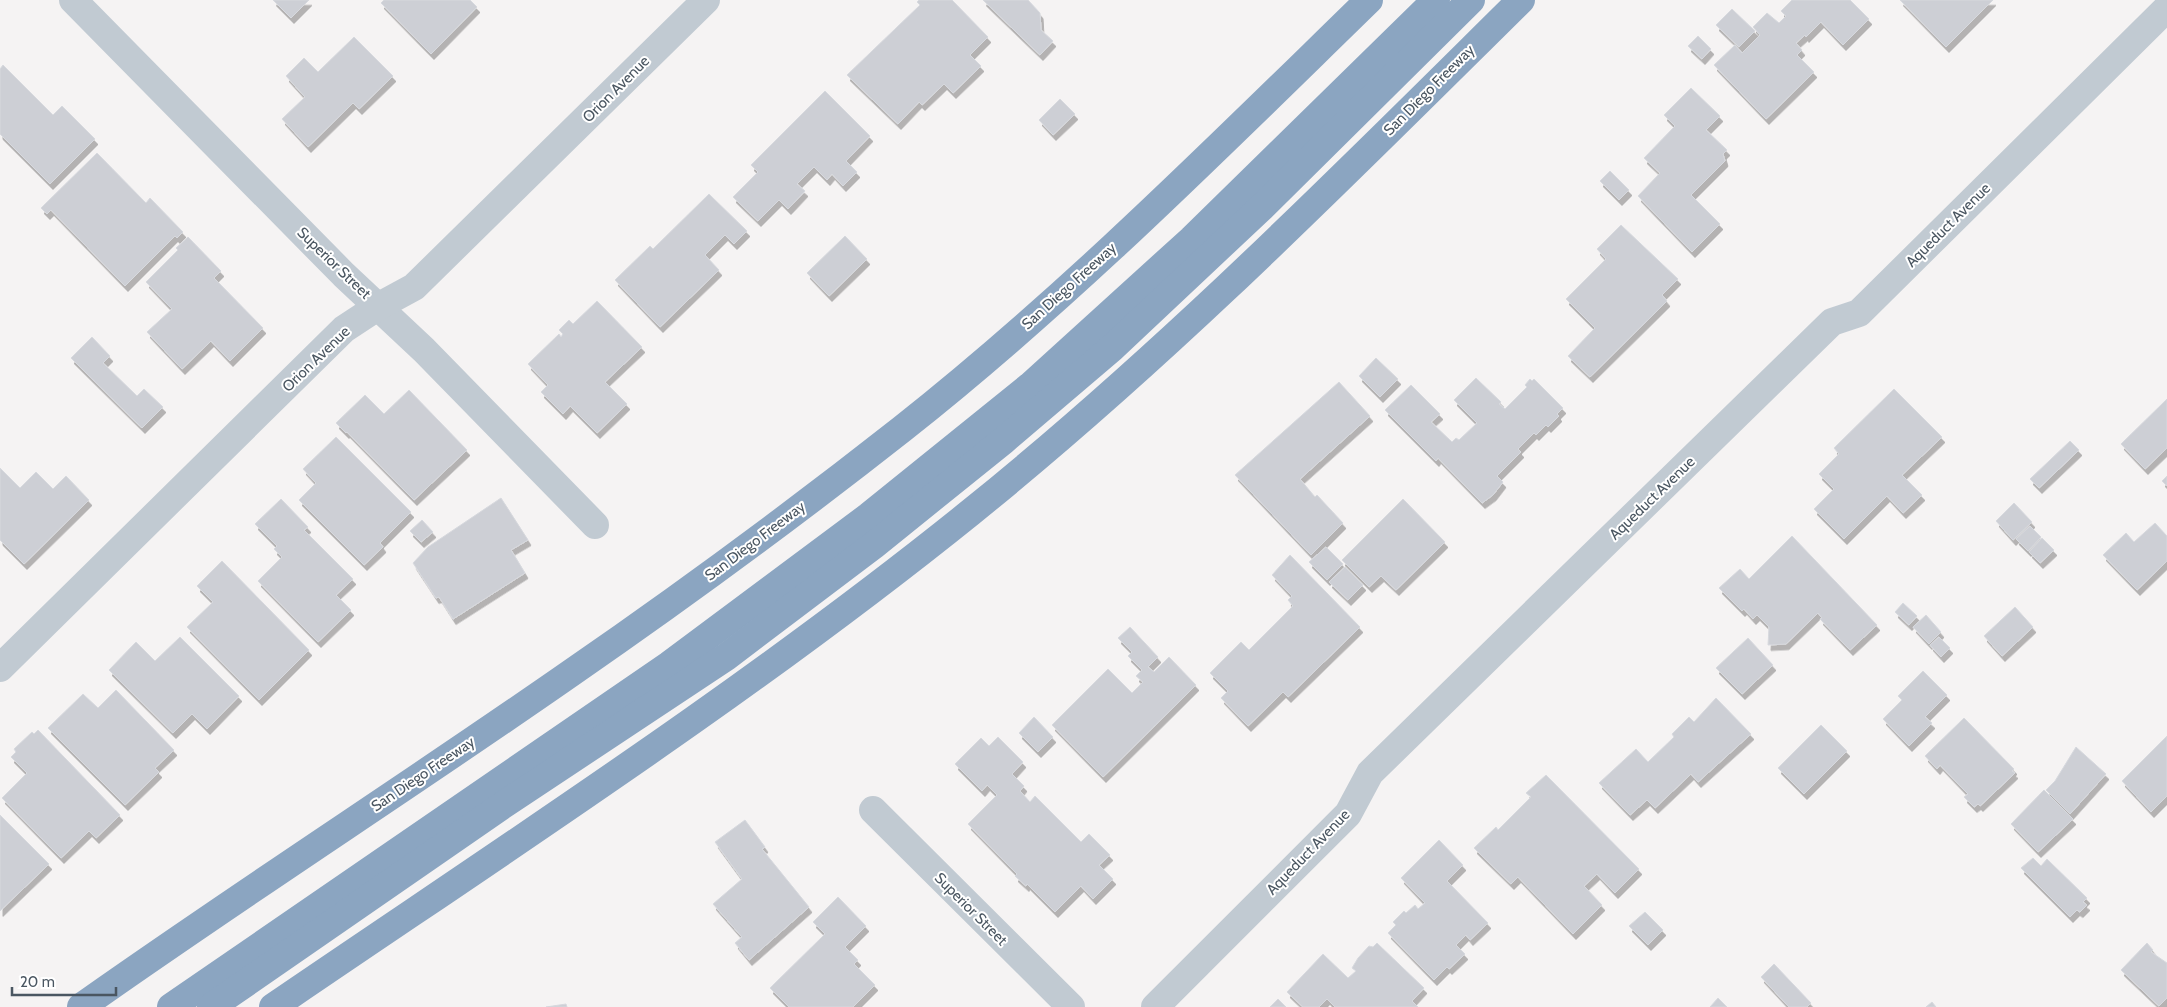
<svg xmlns="http://www.w3.org/2000/svg" width="2167" height="1007" viewBox="0 0 2167 1007" font-family="Cabin,sans-serif">
	<defs>
		<filter id="shadow"><feDropShadow dx="3" dy="5.5" stdDeviation="0" flood-color="#0004"/></filter>
	</defs>
	<rect width="100%" height="100%" fill="#f5f3f3"/>
	<g fill="#cdcfd5" stroke="#d7d9de" filter="url(#shadow)">
		<path d="M273 0H309L291 18Z"/>
		<path d="M384 0H470L477 7 431 54 381 3Z"/>
		<path d="M919 0H952L988 37 970 55 981 66 953 93 944 84 922 105 919 102 898 124 847 75 920 5 917 2Z"/>
		<path d="M983 0H1028L1040 13 1041 30 1053 41 1040 55Z"/>
		<path d="M1792 0H1850L1869 19 1843 45 1821 22 1806 37 1805 35 1796 43 1802 50 1797 55 1814 72 1766 119 1714 65 1735 45 1742 53 1760 35 1753 27 1767 13 1779 23 1786 16 1781 11Z"/>
		<path d="M1900 0H1993L1946 47Z"/>
		<path d="M1732 9 1755 31 1739 47 1716 25Z"/>
		<path d="M1698 36 1711 49 1702 59 1688 46Z"/>
		<path d="M354 37 393 76 359 109 353 103 308 147 282 119 305 97 286 76 304 58 318 72Z"/>
		<path d="M3 65 53 115 62 106 95 139 50 184 0 134V69Z"/>
		<path d="M1691 88 1720 116 1706 130 1727 150 1723 154 1725 161 1691 195 1720 224 1692 252 1638 196 1660 173 1644 158 1675 126 1664 115Z"/>
		<path d="M825 91 870 136 846 161 857 172 843 186 832 174 827 180 814 167 797 184 805 191 788 209 779 200 758 221 733 197 758 172 751 165Z"/>
		<path d="M1060 99 1075 114 1053 135 1039 120Z"/>
		<path d="M97 153 146 203 150 198 183 232 177 238 175 236 125 286 51 210 47 214 41 208Z"/>
		<path d="M1610 171 1629 190 1619 200 1600 181Z"/>
		<path d="M709 194 747 231 734 244 725 235 705 255 719 270 660 327 615 280 650 246 653 249Z"/>
		<path d="M1621 225 1678 279 1662 295 1667 301 1590 377 1568 356 1595 328 1566 299 1606 259 1597 249Z"/>
		<path d="M845 236 867 259 829 296 807 273Z"/>
		<path d="M188 237 221 271 214 278 263 328 230 361 211 341 182 369 147 332 172 309 146 282 178 250 176 248Z"/>
		<path d="M597 301 642 347 605 382 627 404 597 433 570 406 563 414 541 392 548 385 528 364 559 334 561 337 563 334 559 330 569 320 573 324Z"/>
		<path d="M92 337 110 356 103 363 137 396 144 389 163 407 142 428 71 358Z"/>
		<path d="M1376 358 1398 379 1380 397 1359 376Z"/>
		<path d="M1476 378 1501 402 1499 404 1505 409 1527 387 1525 385 1530 379 1532 381 1534 379 1563 408 1557 414 1559 416 1548 427 1546 425 1536 435 1534 433 1518 449 1521 452 1497 476 1503 482 1493 495 1482 503 1438 458 1436 461 1385 410 1411 385 1440 414 1431 422 1452 442 1456 438 1459 440 1477 423 1454 400Z"/>
		<path d="M1339 382 1370 416 1300 479 1315 497 1317 495 1343 523 1311 555 1235 475Z"/>
		<path d="M1894 389 1942 437 1902 475 1922 495 1903 513 1887 496 1844 539 1814 509 1834 489 1819 474 1839 454 1834 448Z"/>
		<path d="M409 390 467 450 414 500 347 432 346 433 336 423 365 395 384 414Z"/>
		<path d="M2167 399V448L2145 469 2121 444Z"/>
		<path d="M336 437 411 512 380 543 383 547 364 565 299 500 316 483 303 469Z"/>
		<path d="M2070 441 2079 450 2039 488 2030 479Z"/>
		<path d="M0 468 20 488 36 472 53 489 66 476 89 500 24 564 0 540Z"/>
		<path d="M2167 476V486L2162 481Z"/>
		<path d="M501 498 528 540 511 550 525 573 453 619 439 597 436 598 413 563 428 547Z"/>
		<path d="M281 499 308 527 304 530 353 579 336 595 351 610 318 642 258 581 282 557 274 549 277 546 255 524Z"/>
		<path d="M1403 499 1445 542 1396 590 1381 576 1369 587 1342 560Z"/>
		<path d="M2014 503 2032 522 2013 540 1996 521Z"/>
		<path d="M422 520 433 532 421 542 410 531Z"/>
		<path d="M2155 523 2167 536V561L2137 590 2103 555 2126 533 2134 542Z"/>
		<path d="M2030 526 2041 537 2028 551 2016 539Z"/>
		<path d="M1792 536 1877 625 1850 650 1820 619 1822 618 1818 613 1786 644 1768 645 1769 627 1757 615 1753 619 1744 609 1742 611 1719 588 1740 569 1749 579Z"/>
		<path d="M2042 538 2054 550 2040 563 2029 552Z"/>
		<path d="M1326 547 1343 564 1327 580 1309 562Z"/>
		<path d="M1290 555 1360 627 1288 697 1283 692 1248 726 1221 698 1228 691 1210 673 1241 642 1249 650 1293 606 1288 600 1292 596 1272 575Z"/>
		<path d="M222 561 309 650 259 700 187 627 213 602 197 586Z"/>
		<path d="M1345 567 1363 585 1348 600 1329 582Z"/>
		<path d="M1903 603 1917 616 1909 625 1895 612Z"/>
		<path d="M2015 607 2033 627 2002 656 1984 636Z"/>
		<path d="M1926 615 1941 632 1929 644 1913 627Z"/>
		<path d="M1130 627 1158 657 1148 667 1154 672 1169 657 1196 685 1103 777 1052 725 1108 669 1132 693 1143 682 1136 676 1142 670 1128 656 1132 652 1118 638Z"/>
		<path d="M180 637 239 696 207 729 192 714 173 733 109 670 136 642 155 661Z"/>
		<path d="M1939 637 1950 648 1941 657 1930 645Z"/>
		<path d="M1748 638 1773 665 1742 694 1716 668Z"/>
		<path d="M1923 671 1947 695 1925 717 1932 723 1909 746 1883 719 1902 700 1898 696Z"/>
		<path d="M116 690 174 750 155 768 159 772 125 805 48 728 83 694 98 708Z"/>
		<path d="M1716 698 1751 734 1698 782 1691 774 1655 808 1647 800 1630 815 1599 783 1636 749 1648 762 1674 737 1672 734 1689 717 1694 722Z"/>
		<path d="M1034 717 1053 737 1038 752 1019 733Z"/>
		<path d="M1964 718 2014 769 2012 771 2015 773 1980 806 1978 804 1974 807 1964 797 1968 794 1940 765 1937 769 1925 756Z"/>
		<path d="M1821 725 1847 751 1804 794 1778 768Z"/>
		<path d="M38 730 120 815 96 838 89 831 61 858 2 798 27 773 11 757 16 752 14 749 32 732 34 734Z"/>
		<path d="M2167 736V796L2151 812 2122 781Z"/>
		<path d="M998 737 1023 762 1012 774 1024 786 1020 791 1030 802 1035 796 1081 842 1089 834 1110 855 1099 865 1113 879 1093 899 1081 886 1055 912 1027 884 1026 886 1015 876 1017 874 968 824 997 795 987 785 982 791 955 764 981 738 989 746Z"/>
		<path d="M2076 747 2106 774 2070 814 2046 790 2055 781Z"/>
		<path d="M1546 775 1639 869 1615 893 1597 874 1584 886 1602 905 1573 934 1518 877 1511 884 1474 848 1496 827 1498 830 1531 797 1526 793Z"/>
		<path d="M2044 790 2073 819 2038 852 2011 824Z"/>
		<path d="M0 815 49 864 0 911Z"/>
		<path d="M745 820 765 847 762 849 809 907 749 960 735 943 742 937 713 904 742 879 715 842Z"/>
		<path d="M1439 840 1463 865 1447 881 1488 923 1470 940 1466 935 1456 945 1465 954 1449 969 1447 967 1434 980 1388 933 1396 925 1393 922 1404 911 1406 913 1415 905 1418 909 1425 903 1401 878Z"/>
		<path d="M2033 858 2041 866 2047 859 2087 898 2083 902 2087 905 2080 912 2077 910 2070 917 2021 868Z"/>
		<path d="M838 897 866 926 845 947 858 960 854 964 875 985 853 1007H789L770 988 825 934 813 922Z"/>
		<path d="M1645 912 1663 930 1648 945 1629 926Z"/>
		<path d="M1377 943 1424 988 1412 1001 1418 1007H1335L1327 999 1319 1007H1303L1287 992 1323 954 1348 978 1356 971 1352 968 1358 958 1369 946 1373 947Z"/>
		<path d="M2147 943 2153 950 2151 952 2167 963V998L2159 1006 2121 970Z"/>
		<path d="M1774 964 1811 1003 1807 1007H1789L1761 977Z"/>
		<path d="M1718 998 1727 1007H1710Z"/>
		<path d="M1278 999 1286 1007H1270Z"/>
		<path d="M1932 1002 1936 1007H1926Z"/>
		<path d="M566 1004 567 1007H546Z"/>
	</g>
	<g fill="none" stroke-linecap="round" stroke-linejoin="round">
		<g stroke="#c1cad2" stroke-width="28">
			<path d="M73 0 344 275 424 350 595 525"/>
			<path d="M0 668 344 329 379 306 414 287 706 0"/>
			<path d="M873 810 1071 1007"/>
			<path d="M1155 1007 1348 814 1370 773 1832 322 1859 313 2167 8"/>
		</g>
		<g stroke="#8ba5c1" stroke-width="28">
			<path d="M81 1007C242 893 409 786 571 673 684 595 794 514 902 429 1068 298 1218 147 1369 0"/>
			<path d="M171 1007 669 665 869 516 1030 386 1192 239 1436 0"/>
			<path d="M211 1007 503 805 726 657 874 545 1003 441 1112 348 1262 207 1471 0"/>
			<path d="M273 1007C509 846 749 691 971 512 1166 355 1343 176 1521 0"/>
		</g>
	</g>
	<g text-anchor="middle" stroke-width="4" stroke-linejoin="round" paint-order="stroke">
		<g font-size="15" fill="#4a5661" stroke="#fff">
			<text transform="translate(616 89) rotate(-45)" y="5">Orion Avenue</text>
			<text transform="translate(1429 90) rotate(-45)" y="5">San Diego Freeway</text>
			<text transform="translate(1948 225) rotate(-45)" y="5">Aqueduct Avenue</text>
			<text transform="translate(334 263) rotate(44)" y="5">Superior Street</text>
			<text transform="translate(1069 286) rotate(-42)" y="5">San Diego Freeway</text>
			<text transform="translate(316 359) rotate(-44)" y="5">Orion Avenue</text>
			<text transform="translate(1652 498) rotate(-44)" y="5">Aqueduct Avenue</text>
			<text transform="translate(755 541) rotate(-37)" y="5">San Diego Freeway</text>
			<text transform="translate(423 774) rotate(-34)" y="5">San Diego Freeway</text>
			<text transform="translate(1308 852) rotate(-46)" y="5">Aqueduct Avenue</text>
			<text transform="translate(971 909) rotate(45)" y="5">Superior Street</text>
		</g>
	</g>
	<path d="M12 987v8h104v-8" fill="none" stroke="#4a5661" stroke-width="2.5"/>
	<text x="20" y="987" font-size="15" fill="#4a5661" stroke="#ffffff" stroke-width="4" paint-order="stroke">20 m</text>
</svg>
